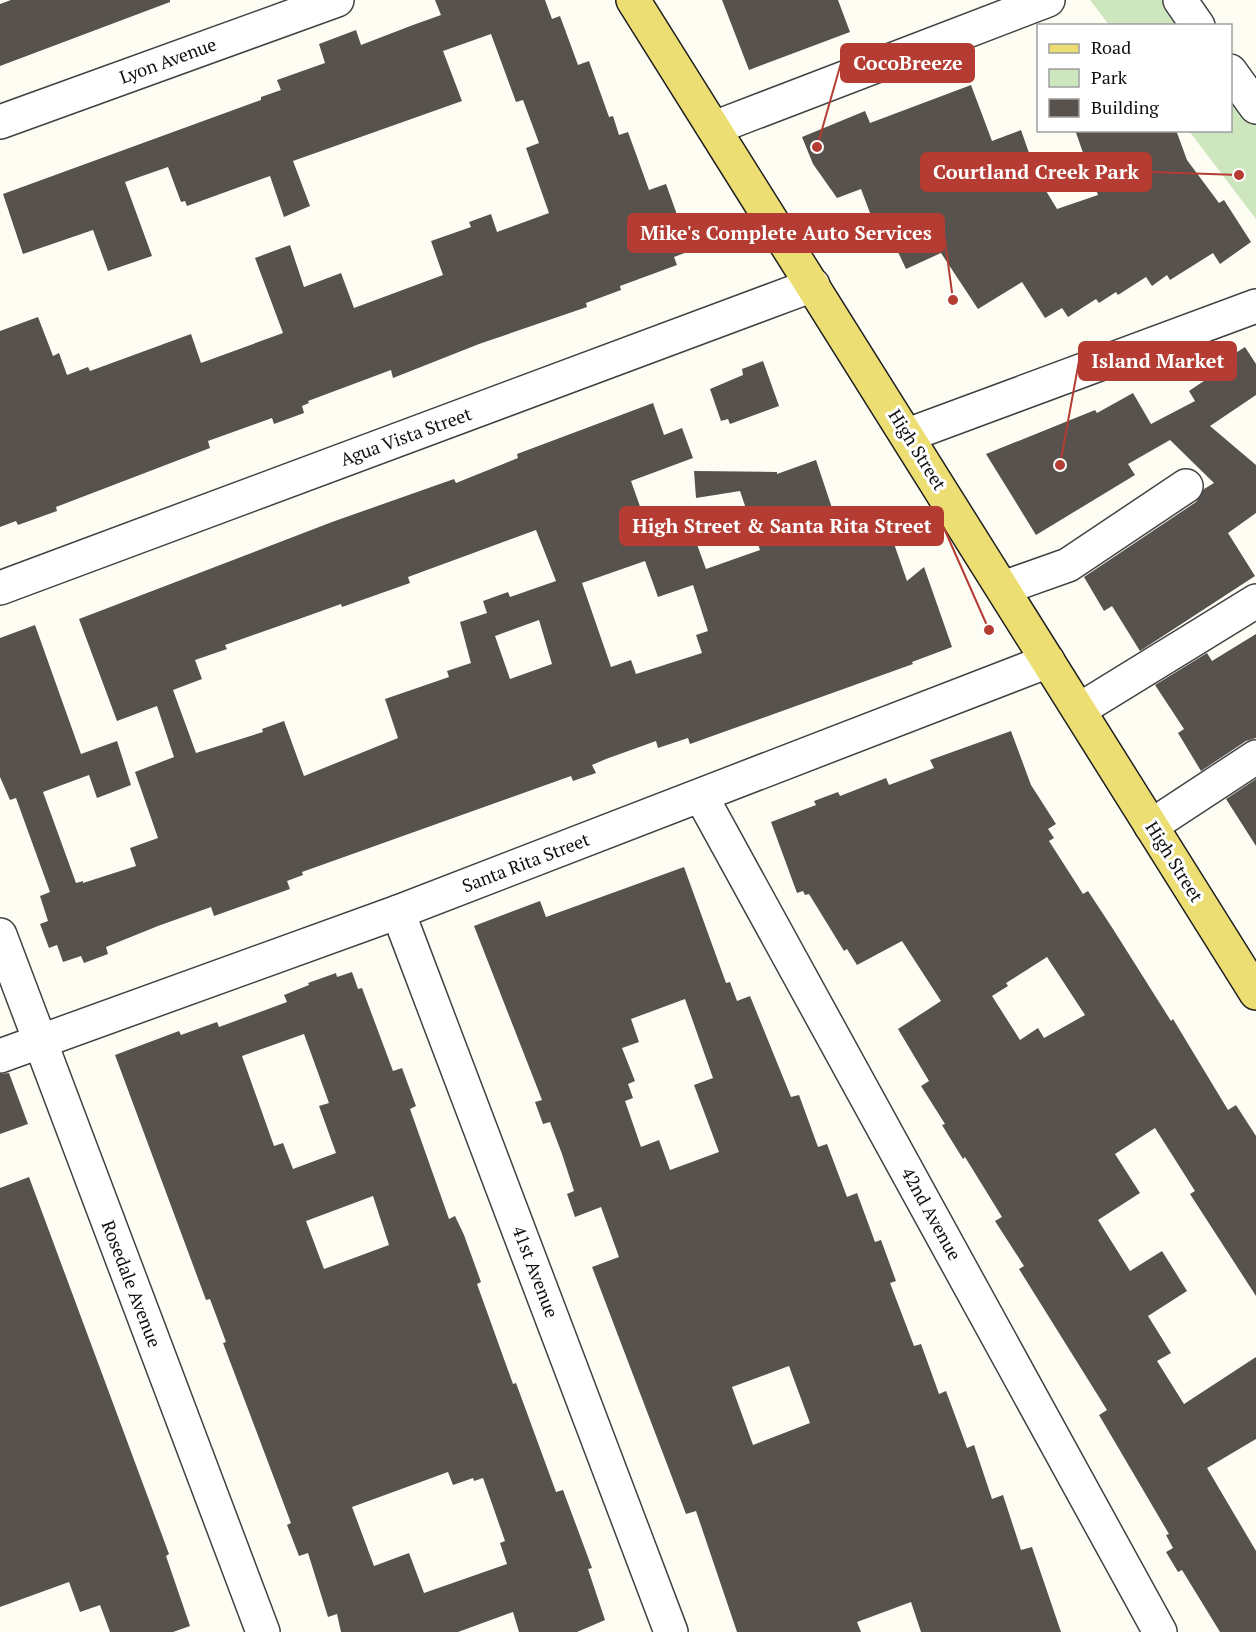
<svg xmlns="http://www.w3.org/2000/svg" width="1256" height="1632" viewBox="0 0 1256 1632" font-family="'PT Serif',serif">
	<rect width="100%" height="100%" fill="#fefdf3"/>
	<g fill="#cee6be">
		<path d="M1090 0H1163L1181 25H1109Z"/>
		<path d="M1231 88 1256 124V219L1189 131 1230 130Z"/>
	</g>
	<g fill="#57524d" fill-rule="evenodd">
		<path d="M11 0H170V2L0 66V4Z"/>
		<path d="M435 0H545L552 19 560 16 578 65 589 61 609 117 613 116 619 135 628 132 649 190 666 184 690 251 674 257 677 265 620 286 621 290 586 303 587 307 479 344 393 378 391 370 308 401 309 403 302 406 304 413 274 424 272 418 208 441 210 448 56 507 57 511 18 525 16 521 0 527V331L38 317 53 356 59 353 67 375 88 367 90 371 191 334 201 363 283 333 255 258 290 245 304 287 341 273 354 308 443 275 431 241 471 227 469 222 491 214 497 232 549 213 526 148 539 143 523 100 516 102 491 34 443 51 462 101 293 161 310 206 284 217 270 176 187 206 185 201 181 202 168 167 125 182 152 256 108 271 93 230 23 254 3 194 261 100V97L281 90 277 80 325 63 319 44 356 30 361 45 413 25 441 15Z"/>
		<path d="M722 0H838L850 32 749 70Z"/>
		<path d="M971 85 992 141 1021 130 1037 176 1057 209 1098 195 1075 130H1176L1187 160 1219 203 1224 200 1251 242 1220 264 1213 253 1170 280 1167 275 1152 286 1146 277 1118 295 1116 292 1099 303 1096 299 1068 317 1062 308 1045 318 1022 282 978 309 941 253 906 269 882 218 873 221 861 189 837 198 813 164 802 137 865 111 870 123Z"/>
		<path d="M1245 347 1256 364V395L1210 426 1256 465V513L1228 533 1255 576 1140 651 1112 606 1104 611 1084 577 1196 502 1204 489 1214 483 1170 440 1128 464 1135 475 1036 535 986 454 1095 410 1097 413 1133 393 1151 424 1195 401 1189 391 1229 364 1226 359Z"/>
		<path d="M763 361 779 406 730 424 728 419 721 421 710 389 743 375 742 369Z"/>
		<path d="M653 403 664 435 682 428 693 458 631 481 647 526 685 512 706 569 760 550 740 491 696 498 694 471 777 472V474L816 460 836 520 854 513 858 524 884 515 907 581 924 567 952 647 912 662 913 664 690 744 688 738 658 748 656 741 606 759 592 765 596 773 573 781 571 776 302 872 303 875 287 881 290 889 214 916 211 907 158 926 106 947 108 954 84 963 81 956 63 962 57 945 49 948 40 924 48 921 40 896 50 892 16 798 10 800 0 777V638L35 625 81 754 117 741 131 785 97 798 89 775 43 792 76 883 83 881V883L136 866 130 848 158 838 135 772 174 757 157 706 117 721 79 619 332 522 454 479 456 483 518 458 517 454ZM536 530 556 581 510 597 508 592 483 601 487 613 460 622 471 663 447 671 449 677 385 699 398 738 304 776 284 721 262 729 263 732 196 753 173 690 202 679 195 660 227 649 225 645 299 619 341 604 342 607 410 583 408 577ZM645 561 658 597 693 585 708 631 696 635 702 653 636 674 631 660 611 667 582 583ZM539 620 552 664 510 679 495 636Z"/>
		<path d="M1256 634V738L1246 741 1201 771 1178 733 1184 729 1155 685 1207 653 1212 661Z"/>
		<path d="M1011 731 1031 785 1056 824 1048 829 1054 838 1049 841 1083 894 1088 891 1113 929 1171 1021 1173 1019 1228 1110 1236 1105 1256 1136V1296L1190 1194 1195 1191 1155 1128 1115 1154 1140 1193 1098 1220 1130 1271 1162 1251 1187 1291 1148 1316 1171 1353 1157 1361 1184 1404 1256 1357V1439L1207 1468 1256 1551V1632H1220L1182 1570 1178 1572 1166 1552 1173 1548 1166 1535 1169 1534 1099 1415 1107 1410 1019 1269 1024 1266 995 1221 1002 1217 965 1157 963 1159 942 1125 945 1124 921 1086 929 1081 898 1029 941 1001 902 941 857 965 847 949 844 951 809 894 805 895 803 891 797 893 771 822 816 805 814 801 838 792 840 796 886 778 889 785 934 768 930 760ZM1047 957 1085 1015 1044 1038 1038 1028 1020 1040 992 996 1008 986 1006 983Z"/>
		<path d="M1256 779V846L1226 799Z"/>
		<path d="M684 867 726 983 730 982 737 1001 750 996 791 1097 799 1095 818 1147 827 1144 847 1197 857 1193 875 1242 881 1240 896 1281 890 1283 914 1346 921 1344 939 1394 946 1391 967 1448 974 1445 992 1499 1003 1495 1021 1550 1032 1547 1061 1632H921L911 1602 857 1622 861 1632H737L696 1511 686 1514 592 1267 619 1257 601 1207 575 1217 567 1194 574 1191 562 1154 550 1122 543 1124 535 1102 542 1100 474 926 540 901 546 917ZM685 999 713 1078 694 1085 719 1152 670 1170 659 1140 641 1147 625 1101 633 1098 628 1084 635 1081 622 1048 639 1042 631 1019ZM789 1366 810 1423 753 1445 732 1387Z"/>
		<path d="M352 972 358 989 362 988 393 1071 402 1068 416 1106 410 1109 449 1219 455 1216 464 1235 481 1282 477 1284 513 1384 516 1383 556 1492 563 1490 592 1568 588 1569 605 1620 577 1632H519L513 1612 458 1632H341L337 1614 328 1617 308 1553 299 1556 287 1525 291 1523 223 1343 226 1342 210 1299 206 1300 115 1055 179 1031 181 1035 217 1022 219 1027 287 1002 284 995 309 985 308 983 336 973 337 977ZM304 1034 329 1103 319 1106 336 1153 293 1169 283 1143 274 1146 242 1056ZM373 1196 389 1245 324 1269 306 1221ZM448 1472 453 1485 473 1478 474 1481 483 1478 505 1541 500 1543 507 1564 424 1593 409 1553 374 1566 352 1507Z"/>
		<path d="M9 1073 28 1124 0 1134V1074Z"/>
		<path d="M29 1177 169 1554 166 1556 190 1626 173 1632H110L100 1605 80 1612 69 1582 0 1607V1188Z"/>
	</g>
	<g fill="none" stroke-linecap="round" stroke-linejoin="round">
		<defs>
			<g id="minor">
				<path d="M1180 0 1198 26"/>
				<path d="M1230 71 1256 107"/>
				<path d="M0 122 337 0"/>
				<path d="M714 128 1048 0"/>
				<path d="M908 435 1256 306"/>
				<path d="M0 588 813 285"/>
				<path d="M1003 588 1068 565 1186 486"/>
				<path d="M1079 710 1256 601"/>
				<path d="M701 796 1160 1632"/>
				<path d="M1151 826 1256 757"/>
				<path d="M398 912 671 1632"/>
				<path d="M0 935 263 1632"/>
				<path d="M0 1056 398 912 1048 661"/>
			</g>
			<path id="major" d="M633 0 1256 993"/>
		</defs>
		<use href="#minor" stroke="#424242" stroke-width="36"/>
		<use href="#major" stroke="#202020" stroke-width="36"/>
		<use href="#minor" stroke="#fff" stroke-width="33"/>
		<use href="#major" stroke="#edde74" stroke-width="33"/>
	</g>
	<g text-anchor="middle" stroke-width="6" stroke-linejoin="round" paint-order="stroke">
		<g font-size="18" fill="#0f0f0f" stroke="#fff">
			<text transform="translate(168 61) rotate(-20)" y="6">Lyon Avenue</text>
			<text transform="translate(406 437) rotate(-20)" y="6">Agua Vista Street</text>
			<text transform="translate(917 450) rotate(58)" y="6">High Street</text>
			<text transform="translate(1174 862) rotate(58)" y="6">High Street</text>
			<text transform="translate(526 863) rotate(-21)" y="6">Santa Rita Street</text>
			<text transform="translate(931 1214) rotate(61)" y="6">42nd Avenue</text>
			<text transform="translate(535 1272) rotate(69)" y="6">41st Avenue</text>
			<text transform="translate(131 1284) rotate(69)" y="6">Rosedale Avenue</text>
		</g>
	</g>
	<path fill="none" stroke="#b43c32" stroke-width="2" d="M817 147L841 63M1239 175L1151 172M953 300L944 233M1060 465L1079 361M989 630L943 526"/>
	<g fill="#b43c32" stroke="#fff" stroke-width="2">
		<circle cx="817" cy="147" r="6"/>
		<circle cx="1239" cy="175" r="6"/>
		<circle cx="953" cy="300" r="6"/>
		<circle cx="1060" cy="465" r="6"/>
		<circle cx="989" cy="630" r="6"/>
	</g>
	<g fill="#b43c32" stroke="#b43c32" stroke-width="2">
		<rect x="841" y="44" width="133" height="38" rx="6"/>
		<rect x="921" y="153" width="230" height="38" rx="6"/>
		<rect x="628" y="214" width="316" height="38" rx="6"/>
		<rect x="1079" y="342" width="157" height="38" rx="6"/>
		<rect x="620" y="507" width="323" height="38" rx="6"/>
	</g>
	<g font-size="20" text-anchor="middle" font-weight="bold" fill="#fff">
		<text x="908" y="70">CocoBreeze</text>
		<text x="1036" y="179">Courtland Creek Park</text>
		<text x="786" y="240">Mike's Complete Auto Services</text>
		<text x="1158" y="368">Island Market</text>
		<text x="782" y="533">High Street &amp; Santa Rita Street</text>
	</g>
	<rect x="1037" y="24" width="195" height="108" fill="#ffffff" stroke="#9f9f9f" stroke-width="1.5"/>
	<rect x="1049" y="44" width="30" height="9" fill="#edde74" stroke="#9f9f9f" stroke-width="1.5"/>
	<text x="1091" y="54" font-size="18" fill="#0f0f0f">Road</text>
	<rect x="1049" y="69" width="30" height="18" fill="#cee6be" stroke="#9f9f9f" stroke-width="1.5"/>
	<text x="1091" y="84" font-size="18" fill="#0f0f0f">Park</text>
	<rect x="1049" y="99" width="30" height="18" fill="#57524d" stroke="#9f9f9f" stroke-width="1.5"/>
	<text x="1091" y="114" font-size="18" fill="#0f0f0f">Building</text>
</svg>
